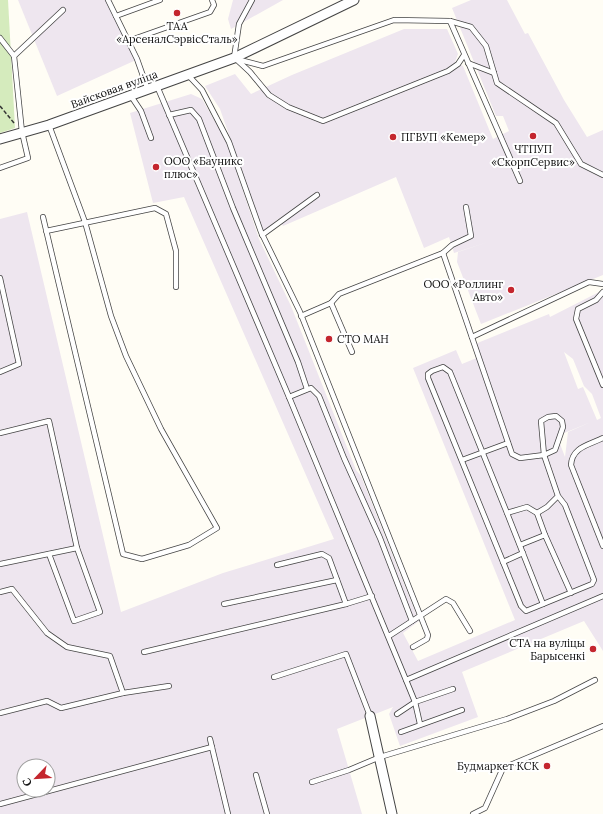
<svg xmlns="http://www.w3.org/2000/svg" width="603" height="814" viewBox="0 0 603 814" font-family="Lora,serif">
	<rect width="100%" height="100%" fill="#fffdf5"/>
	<g fill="#eee6ef" fill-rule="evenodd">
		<path d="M18 0H106L136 60 57 96Z"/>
		<path d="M233 0H283L231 29 228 19Z"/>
		<path d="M471 0H507L525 34 528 33 564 100 587 137 603 130V275L481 324 457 262 458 252 488 242 454 253 449 237 424 248 396 177 283 226 278 219 263 232 220 109 205 86 235 74 251 94 292 75 404 29H447L458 54 455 62 463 66 493 139 509 131 503 116H496L452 8Z"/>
		<path d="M191 94 202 99 227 142 259 239 291 306 356 470 361 476 419 621 403 633 418 661 515 620 413 368 456 350 462 364 479 357 475 344 549 314 550 317 601 291 603 295V651L584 621 462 672 478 717 400 746 389 714 393 707 337 729 362 814H0V219L27 212 121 612 223 573 334 539 184 197 153 203 130 113ZM564 352 573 359 584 386 592 394 601 418 597 420 583 387 578 389ZM591 422 568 432 565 457 557 436ZM24 766H48V790H24Z"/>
	</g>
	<path fill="#d5ebbd" d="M0 0H8L15 128 0 133Z"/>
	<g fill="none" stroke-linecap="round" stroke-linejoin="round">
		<defs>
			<g id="service">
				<path d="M108 0 137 59 148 90"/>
				<path d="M116 16 160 0"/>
				<path d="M450 21 520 181"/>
				<path d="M0 38 14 56"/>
				<path d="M128 41 210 12 214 5 212 0"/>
				<path d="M234 58 239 24 252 0"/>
				<path d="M236 59 263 66 394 20 450 21 471 27 486 46 497 83 556 123 581 164 603 175"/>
				<path d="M236 59 250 72 269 95 288 107 323 121 448 71 458 64 464 55"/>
				<path d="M468 63 494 73"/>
				<path d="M188 75 202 90 229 142 261 232 300 312 428 635 427 639 413 647"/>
				<path d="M157 86 289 397 406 680 603 596"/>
				<path d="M131 96 141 111 151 138"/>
				<path d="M169 115 191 110 199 119 233 208 298 362 307 389"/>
				<path d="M0 168 28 158 22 132 14 56 63 10"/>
				<path d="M43 217 123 554 142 559 189 545 217 528 161 429 126 356 111 316 85 222 49 125"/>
				<path d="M46 231 155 208 166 214 176 251V287"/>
				<path d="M262 235 317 195"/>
				<path d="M443 253 512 454 520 458 544 455 558 496 565 505 594 580 592 584 526 611 521 606 428 378V374L432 371 443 367 450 372 507 513 527 507 537 513 547 507 558 496"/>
				<path d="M0 278 19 364 0 372"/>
				<path d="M603 292 596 300 578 309 576 319 603 385"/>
				<path d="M331 303 339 294 443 253 452 245 471 236 466 207"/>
				<path d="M301 316 331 303 352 352"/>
				<path d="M472 337 589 282 603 284"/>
				<path d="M289 397 311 388 319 396 344 458 380 538 412 621"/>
				<path d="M556 416 562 421 563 427 555 450 544 455 541 421 548 417Z"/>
				<path d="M0 433 49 421 77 548 100 612 74 621 49 554"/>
				<path d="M603 438C589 445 572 447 571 465L603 546"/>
				<path d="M462 460 508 443"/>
				<path d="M507 513 543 604"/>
				<path d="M537 513 545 535"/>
				<path d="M520 545 545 535 571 593"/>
				<path d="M503 562 523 553"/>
				<path d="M0 564 77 548"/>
				<path d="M277 565 322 554 329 558 346 604"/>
				<path d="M0 592 12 589 47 633 67 647 110 656 123 693"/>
				<path d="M224 604 337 580"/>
				<path d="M389 636 446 599 453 603 470 631"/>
				<path d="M144 652 346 604 372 596"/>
				<path d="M274 677 346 654 370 716"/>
				<path d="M406 680 415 702 420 724"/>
				<path d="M0 713 47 701 61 708 123 693 169 686"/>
				<path d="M397 714 415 702 453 689"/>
				<path d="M401 732 462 710"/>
				<path d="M210 739 228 814"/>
				<path d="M256 775 267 814"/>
				<path d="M312 782 349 770 380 757 507 719 554 701 595 680"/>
				<path d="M0 804 212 747"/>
				<path d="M473 814 485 808 503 768 603 726"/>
			</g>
			<g id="minor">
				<path d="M0 139 49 125 234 58 354 0"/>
				<path d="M370 716 392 814"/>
			</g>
		</defs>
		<use href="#service" stroke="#444" stroke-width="6"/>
		<use href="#minor" stroke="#444" stroke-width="11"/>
		<path stroke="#333" stroke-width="1.5" stroke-dasharray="4 2" stroke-linecap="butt" d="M0 106 14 123"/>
		<use href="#service" stroke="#fff" stroke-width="4.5"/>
		<use href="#minor" stroke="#fff" stroke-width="9"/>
	</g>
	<g fill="#c4262e" stroke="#fff" stroke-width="1.5">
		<circle cx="177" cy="13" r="4"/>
		<circle cx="533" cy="136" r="4"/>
		<circle cx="393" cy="137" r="4"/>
		<circle cx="156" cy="167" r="4"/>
		<circle cx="511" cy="290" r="4"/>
		<circle cx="329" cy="339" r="4"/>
		<circle cx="593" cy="649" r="4"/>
		<circle cx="547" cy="766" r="4"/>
	</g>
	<g text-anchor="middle" stroke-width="4" stroke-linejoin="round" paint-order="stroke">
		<g font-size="11" fill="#111" stroke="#fff" text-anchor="start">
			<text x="177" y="30" text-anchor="middle">ТАА<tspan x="177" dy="13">«АрсеналСэрвісСталь»</tspan></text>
			<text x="401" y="141">ПГВУП «Кемер»</text>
			<text x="533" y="153" text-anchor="middle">ЧТПУП<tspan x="533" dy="13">«СкорпСервис»</tspan></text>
			<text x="164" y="165">ООО «Бауникс<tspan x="164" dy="13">плюс»</tspan></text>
			<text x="503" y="288" text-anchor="end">ООО «Роллинг<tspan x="503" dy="13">Авто»</tspan></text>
			<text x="337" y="343">СТО МАН</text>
			<text x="585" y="647" text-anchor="end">СТА на вуліцы<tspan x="585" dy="13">Барысенкі</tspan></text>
			<text x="539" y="770" text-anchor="end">Будмаркет КСК</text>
		</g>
		<g font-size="11" fill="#111" stroke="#fff">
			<text transform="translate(114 89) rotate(-20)" y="4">Вайсковая вуліца</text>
		</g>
	</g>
	<g transform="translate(36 778) rotate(245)"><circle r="19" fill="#ffffff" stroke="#a0a0a0"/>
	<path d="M0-3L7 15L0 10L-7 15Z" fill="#c4262e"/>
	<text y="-6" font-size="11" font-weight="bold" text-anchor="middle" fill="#111111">С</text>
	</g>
</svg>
